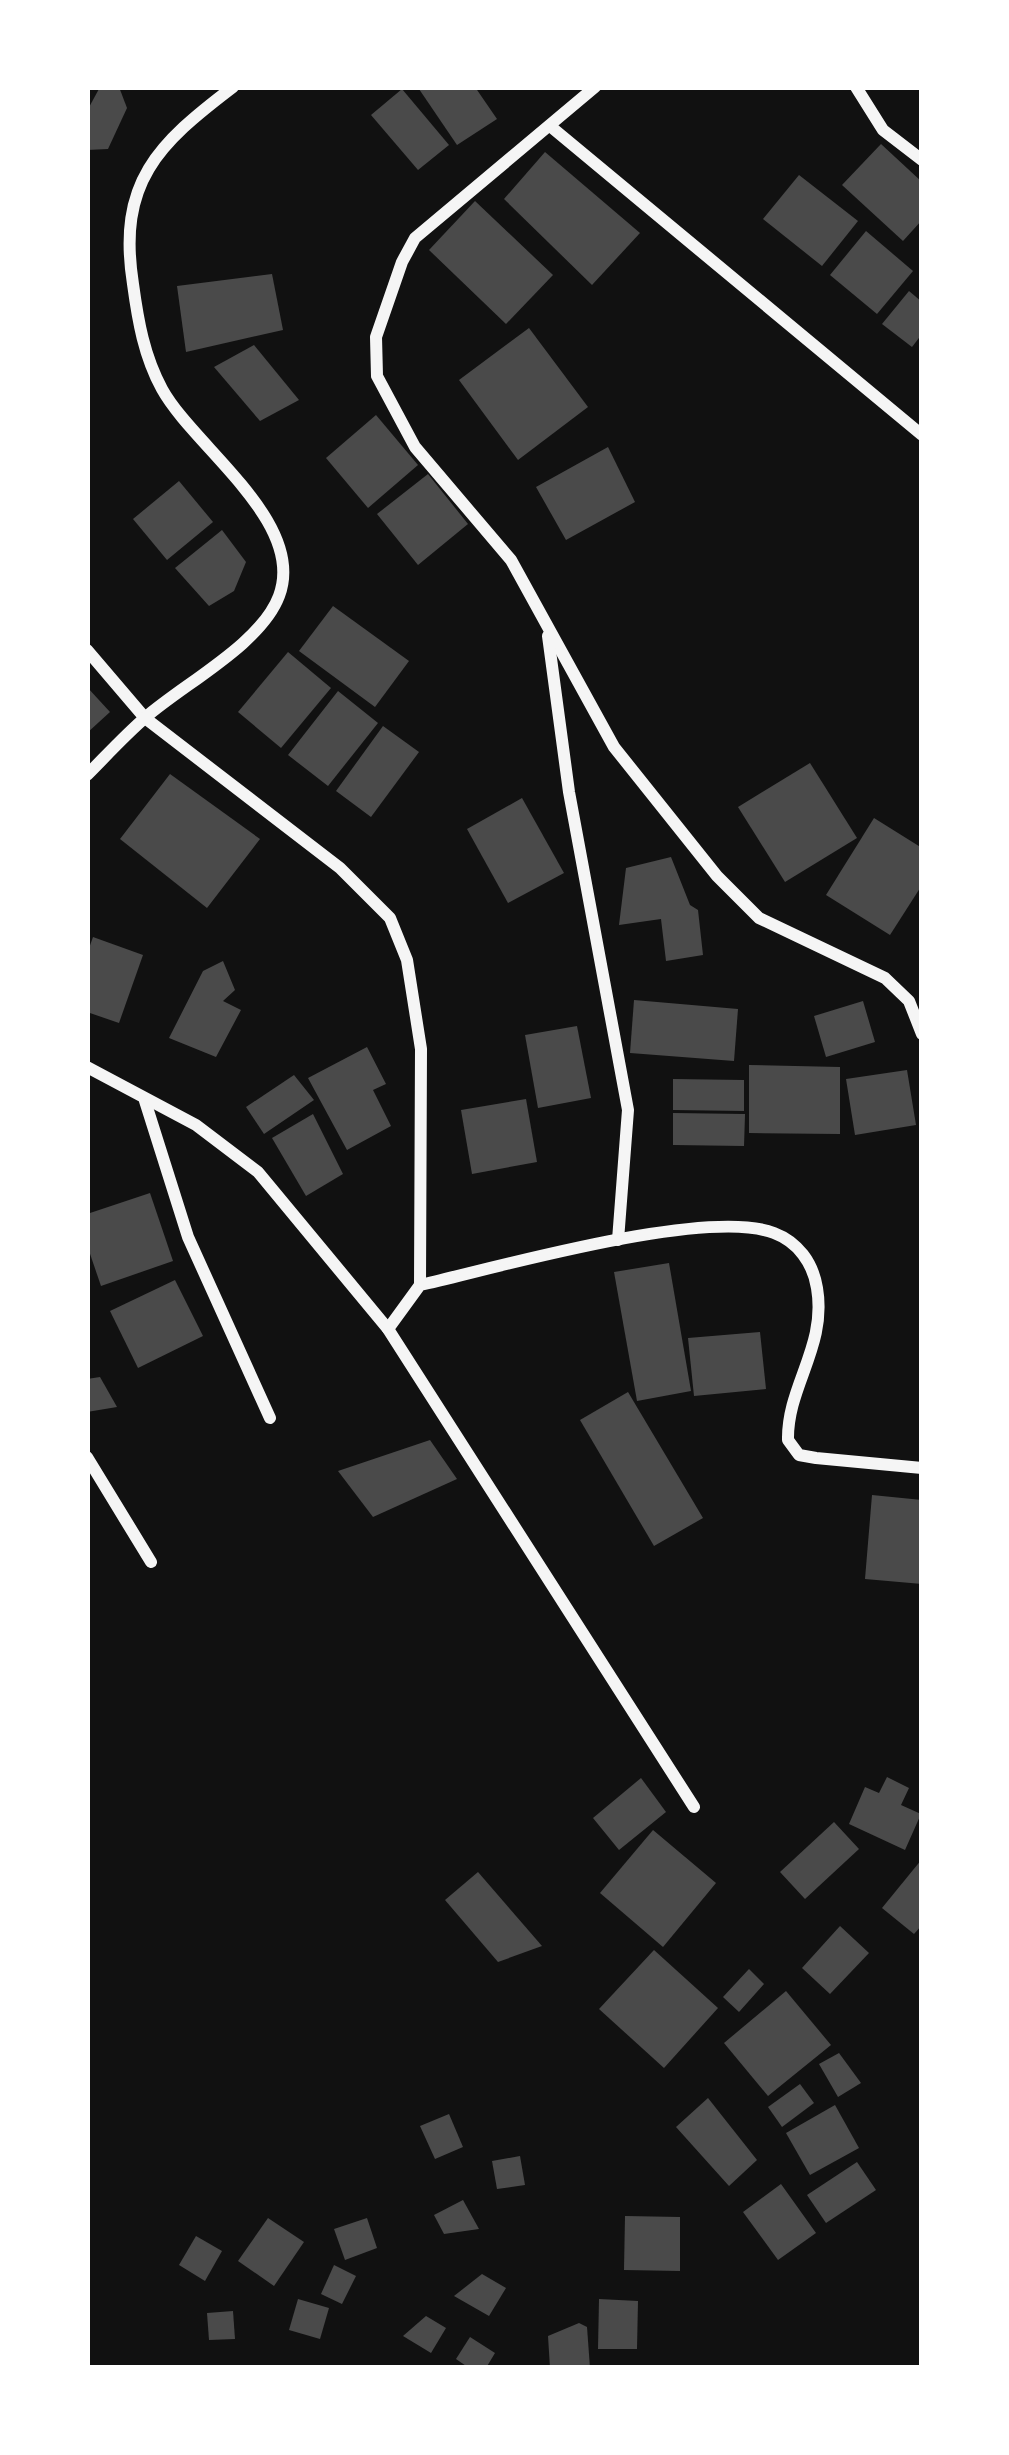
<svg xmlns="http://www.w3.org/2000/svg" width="1009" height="2455" viewBox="0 0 1009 2455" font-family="'Roboto Serif',serif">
	<rect width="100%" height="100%" fill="#111"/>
	<g fill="#4a4a4a">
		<path d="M100 87H119L127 108 108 149 87 150V111Z"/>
		<path d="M422 87H475L497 119 457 145 419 89Z"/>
		<path d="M402 89 449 145 418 170 371 115Z"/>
		<path d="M881 144 922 182V220L903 241 842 185Z"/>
		<path d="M545 152 640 233 592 285 504 199Z"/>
		<path d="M799 175 858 221 822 266 763 219Z"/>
		<path d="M475 201 553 275 506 324 429 250Z"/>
		<path d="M866 231 913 271 877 314 830 275Z"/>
		<path d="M272 274 283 330 186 352 177 286Z"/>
		<path d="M909 291 922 302V334L912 347 882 324Z"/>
		<path d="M529 328 588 407 518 460 459 380Z"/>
		<path d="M254 345 299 400 260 421 214 367Z"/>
		<path d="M376 415 418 465 368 508 326 458Z"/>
		<path d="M608 447 635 502 566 540 536 487Z"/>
		<path d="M428 474 468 524 418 565 377 514Z"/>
		<path d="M179 481 213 522 167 560 133 519Z"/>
		<path d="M222 530 246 562 234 591 209 606 175 568Z"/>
		<path d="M333 606 409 661 375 707 299 651Z"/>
		<path d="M288 652 331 688 281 748 238 712Z"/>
		<path d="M87 687 110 712 87 733Z"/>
		<path d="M338 691 378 723 328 786 288 755Z"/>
		<path d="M383 726 419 752 371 817 336 791Z"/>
		<path d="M810 763 857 838 785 882 738 807Z"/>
		<path d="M170 774 260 839 207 908 120 839Z"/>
		<path d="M522 798 564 873 508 903 467 829Z"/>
		<path d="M874 818 922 848V885L890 935 826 895Z"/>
		<path d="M671 857 690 905 698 910 703 955 666 961 661 919 619 925 626 868Z"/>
		<path d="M93 937 143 955 119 1023 87 1012V954Z"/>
		<path d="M223 961 235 990 223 1001 241 1010 216 1057 169 1038 203 971Z"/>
		<path d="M634 1000 738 1009 734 1061 630 1053Z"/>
		<path d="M863 1001 875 1042 826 1057 814 1016Z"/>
		<path d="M577 1026 591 1098 538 1108 525 1035Z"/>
		<path d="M367 1047 386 1084 373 1090 391 1126 347 1150 308 1078Z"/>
		<path d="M749 1065 840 1067V1134L749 1133Z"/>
		<path d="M907 1070 916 1125 855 1135 846 1079Z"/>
		<path d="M294 1075 314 1100 264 1134 246 1107Z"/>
		<path d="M673 1079 744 1080V1111L673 1110Z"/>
		<path d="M526 1099 537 1162 472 1174 461 1110Z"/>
		<path d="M673 1113 745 1114 744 1146 673 1145Z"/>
		<path d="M313 1114 343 1174 306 1196 272 1138Z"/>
		<path d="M150 1193 173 1261 101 1286 87 1245V1214Z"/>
		<path d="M669 1263 691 1391 637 1401 614 1272Z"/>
		<path d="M175 1280 203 1336 138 1368 110 1311Z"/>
		<path d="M760 1332 766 1389 694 1396 688 1338Z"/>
		<path d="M100 1377 117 1407 87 1412V1379Z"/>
		<path d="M628 1392 703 1518 654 1546 580 1420Z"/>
		<path d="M430 1440 457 1479 373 1517 338 1471Z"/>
		<path d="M872 1495 922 1500V1584L865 1579Z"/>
		<path d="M887 1777 909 1788 901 1805 921 1814 905 1850 849 1824 865 1787 879 1793Z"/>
		<path d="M641 1778 666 1812 619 1850 593 1818Z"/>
		<path d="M834 1822 859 1849 805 1899 780 1872Z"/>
		<path d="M653 1830 716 1883 663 1947 600 1893Z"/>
		<path d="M922 1859V1925L914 1934 882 1908Z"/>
		<path d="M478 1872 542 1946 498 1962 445 1900Z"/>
		<path d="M840 1926 869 1953 830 1994 802 1968Z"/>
		<path d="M654 1950 718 2008 664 2068 599 2009Z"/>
		<path d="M749 1969 764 1984 739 2012 723 1997Z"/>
		<path d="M786 1991 831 2045 768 2096 724 2043Z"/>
		<path d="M839 2053 861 2083 838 2097 819 2064Z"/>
		<path d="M800 2084 814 2103 782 2127 768 2107Z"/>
		<path d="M708 2098 757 2160 729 2186 676 2127Z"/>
		<path d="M835 2105 859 2148 810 2175 786 2133Z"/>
		<path d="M449 2114 463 2147 435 2159 420 2126Z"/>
		<path d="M520 2156 525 2185 497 2189 492 2161Z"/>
		<path d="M857 2162 876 2190 826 2223 807 2195Z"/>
		<path d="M781 2184 816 2233 778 2260 743 2212Z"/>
		<path d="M463 2200 479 2229 444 2234 434 2215Z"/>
		<path d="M625 2216 680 2217V2271L624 2270Z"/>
		<path d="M268 2218 304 2242 274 2286 238 2261Z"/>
		<path d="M367 2218 377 2248 345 2260 334 2229Z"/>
		<path d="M196 2236 222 2251 205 2281 179 2265Z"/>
		<path d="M334 2265 356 2276 342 2304 321 2294Z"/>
		<path d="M482 2274 506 2288 489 2316 454 2296Z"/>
		<path d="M298 2299 329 2308 320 2339 289 2330Z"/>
		<path d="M599 2299 638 2301 637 2349H598Z"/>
		<path d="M233 2311 235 2339 209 2340 207 2313Z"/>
		<path d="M426 2316 446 2328 431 2353 403 2336Z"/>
		<path d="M579 2323 587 2327 590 2368H550L548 2336Z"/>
		<path d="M470 2337 495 2353 486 2368H469L456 2359Z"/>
	</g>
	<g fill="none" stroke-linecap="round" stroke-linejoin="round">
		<g stroke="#f5f5f5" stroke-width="12">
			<path d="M595 87 415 238 402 262 376 337 377 376 415 447 511 560 614 747 717 876 759 918 885 978 909 1001 922 1034"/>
			<path d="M856 87 883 130 922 160"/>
			<path d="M550 126 922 435"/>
			<path d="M548 636 569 792 628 1110 618 1240"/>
			<path d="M87 650 145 718 340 868 390 918 407 960 421 1049 420 1285"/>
			<path d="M87 775C106 756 125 735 146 717 185 683 261 644 279 596 307 522 193 446 162 389 144 356 138 321 133 284 117 182 158 144 233 87"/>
			<path d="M87 1067 196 1125 258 1172 388 1329 694 1807"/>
			<path d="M145 1101 188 1237 270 1418"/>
			<path d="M388 1329 420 1285C496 1268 707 1207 774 1233 798 1242 813 1263 817 1288 827 1347 787 1386 788 1440L799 1455 816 1458 922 1468"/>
			<path d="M87 1457 151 1562"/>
		</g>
	</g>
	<rect width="1009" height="2455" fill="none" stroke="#ffffff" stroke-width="180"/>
</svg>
